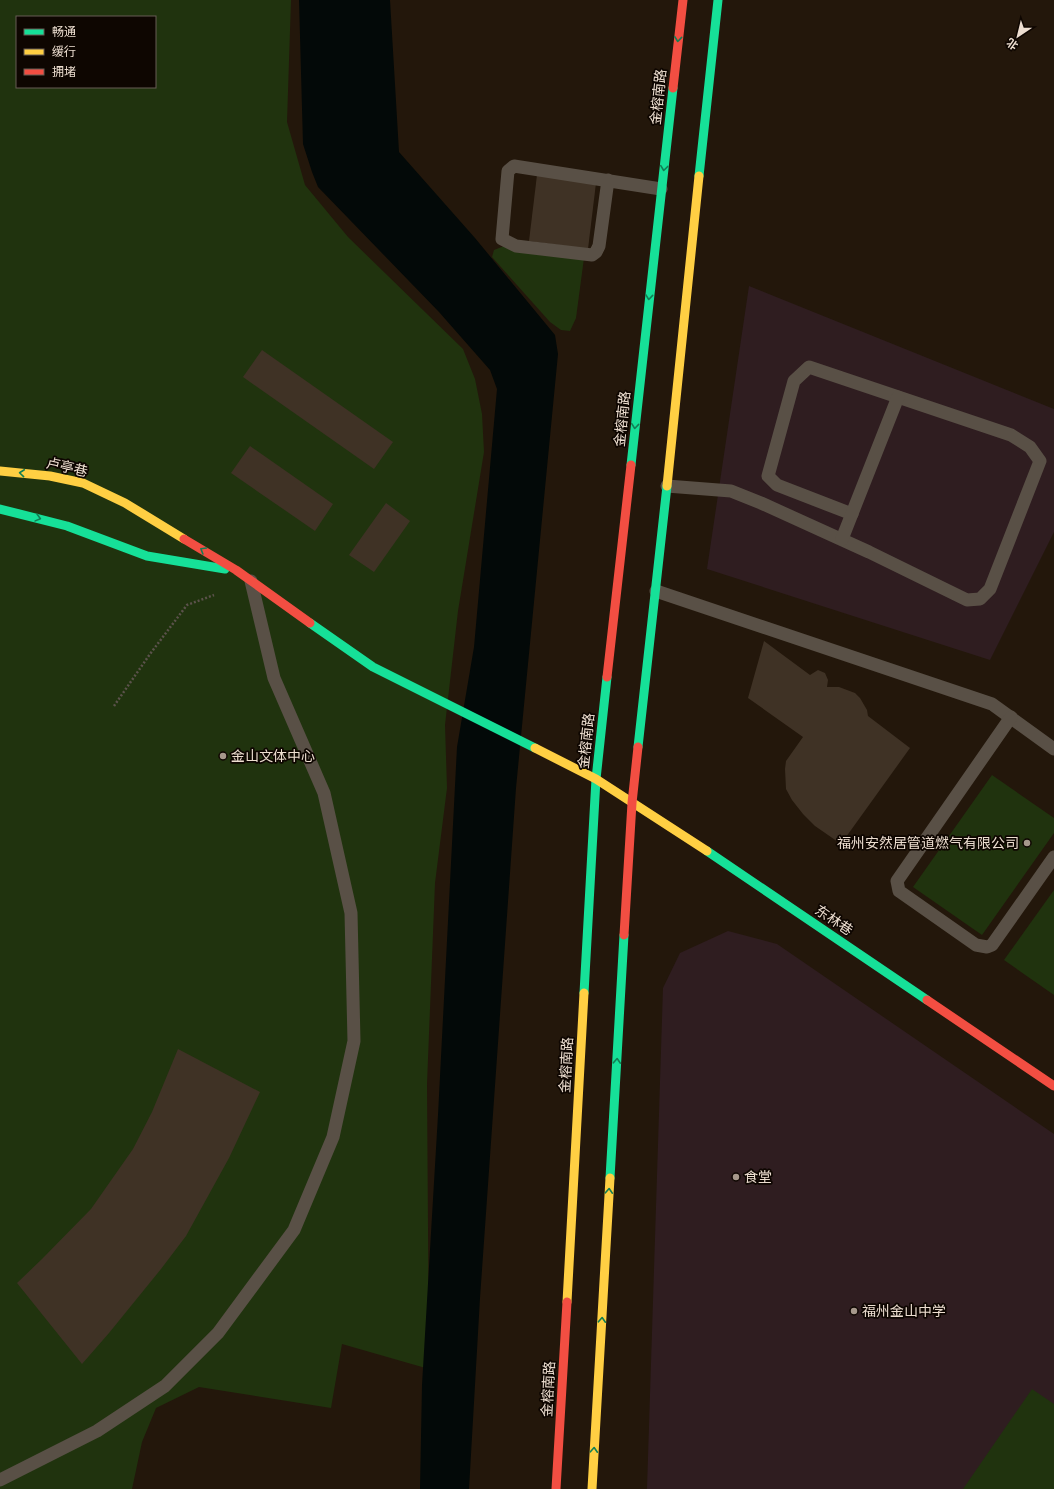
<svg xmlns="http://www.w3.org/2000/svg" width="1054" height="1489" viewBox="0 0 1054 1489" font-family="'Zilla Slab','Noto Sans SC',serif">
	<rect width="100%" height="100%" fill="#23170b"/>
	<g fill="#2f1d20">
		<path d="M749 286 1054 409V532L990 660 707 569Z"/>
		<path d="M728 931 777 944 1054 1134V1489H647L663 988 680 953Z"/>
	</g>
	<g fill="#20330e" fill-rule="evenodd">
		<path d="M0 0H291L287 122 305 185 348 237 463 349 475 379 482 414 484 452 458 611 445 725 447 788 435 883 427 1084 429 1369 342 1344 331 1408 199 1387 156 1408 142 1442 132 1489H0ZM17 17H155V87H17Z"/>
		<path d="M504 246 584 258 576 318 570 331 561 330 550 322 492 257 494 250Z"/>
		<path d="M992 775 1054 818V833L982 935 913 887Z"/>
		<path d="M1054 890V995L1004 960Z"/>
		<path d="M1032 1389 1054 1404V1489H963Z"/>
	</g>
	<path fill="#030908" d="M299 0H390L399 152 475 238 555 335 558 354 516 788 480 1298 469 1489H420L422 1385 438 1115 457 747 474 647 497 389 490 370 439 312 318 187 312 172 303 144Z"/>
	<g fill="#3f3225">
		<path d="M537 175 596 183 588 249 529 241Z"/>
		<path d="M262 350 393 442 374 469 243 377Z"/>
		<path d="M250 446 333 504 315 531 231 473Z"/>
		<path d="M386 503 410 521 374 572 349 555Z"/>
		<path d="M764 641 810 675 818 670 825 673 828 680 827 687H839L855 693 860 698 867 710 868 716 910 748 841 844 815 826 803 814 792 800 786 789 785 769 786 761 803 737 748 698Z"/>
		<path d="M178 1049 260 1092 229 1158 186 1236 161 1269 109 1333 82 1364 17 1283 42 1259 91 1209 133 1149 152 1112Z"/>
	</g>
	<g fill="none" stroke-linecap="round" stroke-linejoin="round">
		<path stroke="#5b524b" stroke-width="2.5" stroke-dasharray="2 2" stroke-linecap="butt" d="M114 706 150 654 187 605 214 595"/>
		<g stroke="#595046" stroke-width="13">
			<path d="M608 180 599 246 596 252 592 255 516 246 502 239 508 171 514 166 661 189"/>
			<path d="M667 486 731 491 761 503 869 552 967 600 980 599 990 589 1040 461 1030 447 1011 435 809 367 794 381 768 476 777 485 852 514"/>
			<path d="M842 539 898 397"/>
			<path d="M656 591 992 704 1054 749"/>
			<path d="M1011 717 897 881 899 891 976 945 987 947 992 945 1054 857"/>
			<path d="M0 1480 97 1431 165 1386 218 1333 294 1230 333 1137 354 1041 351 913 324 793 274 678 251 581"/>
		</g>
		<g stroke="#16e098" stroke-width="9">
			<path d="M699 176 718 0"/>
			<path d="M631 465 673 88"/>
			<path d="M0 509 67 526 147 556 225 569"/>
			<path d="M310 623 373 667 535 748"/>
			<path d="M638 747 667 486"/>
			<path d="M707 851 927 1000"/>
			<path d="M584 993 596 779 607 677"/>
			<path d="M610 1178 624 935"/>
		</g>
		<g stroke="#ffcf43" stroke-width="9">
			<path d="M0 471 50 476 83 483 125 503 184 539"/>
			<path d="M667 486 699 176"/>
			<path d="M535 748 596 779 707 851"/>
			<path d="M567 1302 584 993"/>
			<path d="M592 1489 610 1178"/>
		</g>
		<g stroke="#f24e42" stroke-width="9">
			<path d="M673 88 683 0"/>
			<path d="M184 539 236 570 310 623"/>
			<path d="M607 677 631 465"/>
			<path d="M624 935 632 803 638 747"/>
			<path d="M927 1000 1054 1086"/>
			<path d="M556 1489 567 1302"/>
		</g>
	</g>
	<defs><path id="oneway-chevron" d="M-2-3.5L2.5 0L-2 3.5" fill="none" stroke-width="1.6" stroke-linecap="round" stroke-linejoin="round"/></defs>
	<g stroke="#127e54">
		<use href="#oneway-chevron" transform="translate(678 39) rotate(96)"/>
		<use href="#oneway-chevron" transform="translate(664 168) rotate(97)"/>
		<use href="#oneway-chevron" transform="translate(649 297) rotate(96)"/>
		<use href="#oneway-chevron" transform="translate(635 426) rotate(96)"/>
		<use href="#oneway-chevron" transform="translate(22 473) rotate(-174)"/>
		<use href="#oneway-chevron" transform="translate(38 518) rotate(15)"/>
		<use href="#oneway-chevron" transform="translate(203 550) rotate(-149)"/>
		<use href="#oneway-chevron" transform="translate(617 1061) rotate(-87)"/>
		<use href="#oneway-chevron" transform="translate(609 1191) rotate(-87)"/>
		<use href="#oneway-chevron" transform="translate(602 1320) rotate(-87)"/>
		<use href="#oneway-chevron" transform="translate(594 1450) rotate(-87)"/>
	</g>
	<g fill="#a6988b" stroke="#0e0601" stroke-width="1.5">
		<circle cx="223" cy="756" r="4"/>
		<circle cx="1027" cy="843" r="4"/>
		<circle cx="736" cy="1177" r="4"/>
		<circle cx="854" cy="1311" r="4"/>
	</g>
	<g text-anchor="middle" stroke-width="3.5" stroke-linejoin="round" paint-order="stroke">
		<g font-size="14" fill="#edded0" stroke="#0e0601">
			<text transform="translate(658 97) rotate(-84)" y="5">金榕南路</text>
			<text transform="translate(622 419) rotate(-84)" y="5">金榕南路</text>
			<text transform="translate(67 467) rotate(13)" y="5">卢亭巷</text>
			<text transform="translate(586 741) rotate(-84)" y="5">金榕南路</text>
			<text transform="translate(834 920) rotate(34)" y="5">东林巷</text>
			<text transform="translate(566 1065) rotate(-87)" y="5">金榕南路</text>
			<text transform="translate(548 1389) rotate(-87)" y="5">金榕南路</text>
		</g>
		<g font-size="14" fill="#edded0" stroke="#0e0601" text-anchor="start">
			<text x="231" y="761">金山文体中心</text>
			<text x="1019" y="848" text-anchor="end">福州安然居管道燃气有限公司</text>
			<text x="744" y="1182">食堂</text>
			<text x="862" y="1316">福州金山中学</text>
		</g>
	</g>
	<rect x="16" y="16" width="140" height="72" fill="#0e0601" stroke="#675c54"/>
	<rect x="24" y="29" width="20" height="6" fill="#16e098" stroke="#675c54"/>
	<text x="52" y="36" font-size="12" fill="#edded0">畅通</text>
	<rect x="24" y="49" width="20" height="6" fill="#ffcf43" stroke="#675c54"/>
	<text x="52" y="56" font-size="12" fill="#edded0">缓行</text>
	<rect x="24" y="69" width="20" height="6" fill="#f24e42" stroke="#675c54"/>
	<text x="52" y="76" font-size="12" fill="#edded0">拥堵</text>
	<g transform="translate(1018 36) rotate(215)" stroke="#0e0601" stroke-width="3" paint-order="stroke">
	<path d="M0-3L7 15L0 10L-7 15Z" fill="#edded0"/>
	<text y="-6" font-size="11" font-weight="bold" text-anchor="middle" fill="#edded0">北</text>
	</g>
</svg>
